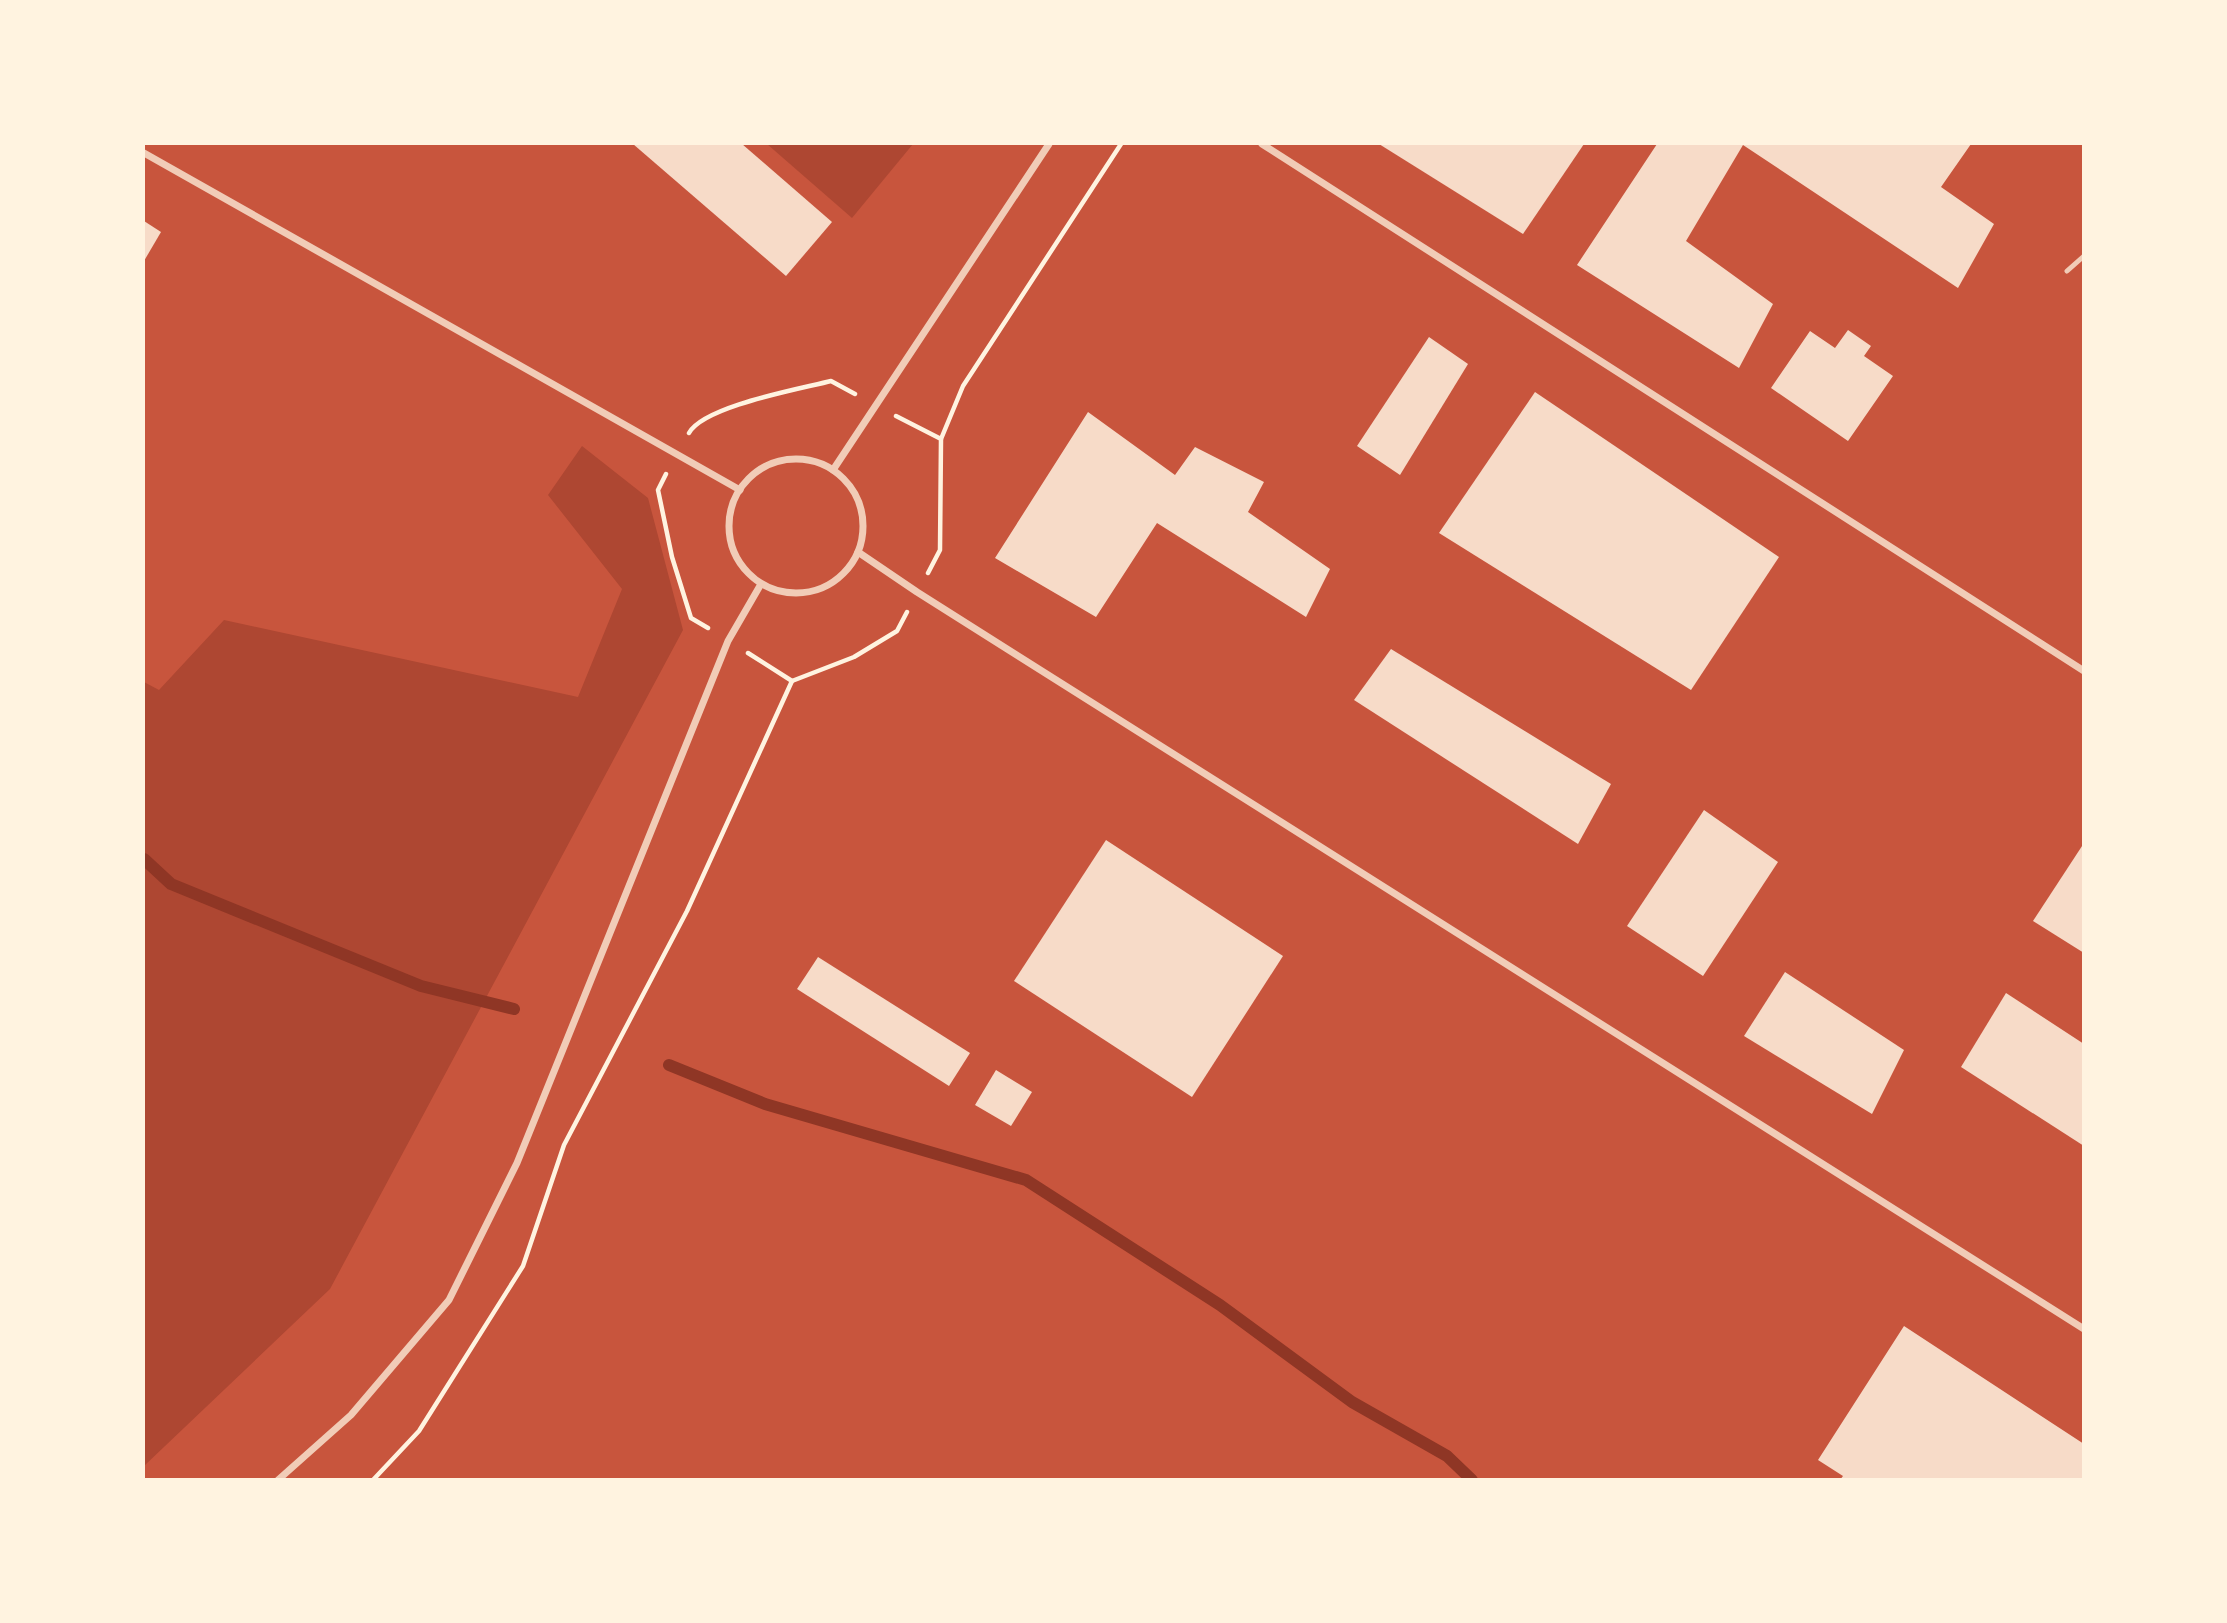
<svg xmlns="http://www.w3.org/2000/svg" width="2227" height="1623" viewBox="0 0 2227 1623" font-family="Commissioner,sans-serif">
	<rect width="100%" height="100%" fill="#c8553d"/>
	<g fill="#ae4732">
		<path d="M767 144H913L852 218Z"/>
		<path d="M582 446 648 498 683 630 330 1289 144 1466V682L159 690 224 620 578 697 622 589 548 495Z"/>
	</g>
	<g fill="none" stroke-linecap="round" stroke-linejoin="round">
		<g stroke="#8f3625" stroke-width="12">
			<path d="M144 859 171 884 421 986 514 1009"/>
			<path d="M669 1065 765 1104 1026 1180 1220 1305 1352 1402 1447 1456 1472 1480"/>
		</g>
	</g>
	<g fill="#f7dbc8">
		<path d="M633 144H742L832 222 786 276Z"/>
		<path d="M1379 144H1584L1523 234Z"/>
		<path d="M1657 144H1971L1941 187 1994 224 1958 288 1743 145 1686 241 1773 304 1739 368 1577 265Z"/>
		<path d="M144 221 161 232 144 261Z"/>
		<path d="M1848 330 1871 346 1864 356 1893 376 1848 441 1771 388 1810 331 1835 348Z"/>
		<path d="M1429 337 1468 364 1400 475 1357 446Z"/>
		<path d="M1535 392 1779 557 1691 690 1439 533Z"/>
		<path d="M1088 412 1175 475 1195 447 1264 482 1248 512 1330 569 1306 617 1157 523 1096 617 995 558Z"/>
		<path d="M1391 649 1611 784 1578 844 1354 700Z"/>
		<path d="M1704 810 1778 862 1703 976 1627 926Z"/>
		<path d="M1106 840 1283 956 1192 1097 1014 981Z"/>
		<path d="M2084 843V953L2033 921Z"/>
		<path d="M818 957 970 1053 949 1086 797 989Z"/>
		<path d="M1785 972 1904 1050 1872 1114 1744 1036Z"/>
		<path d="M2006 993 2084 1044V1146L1961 1067Z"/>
		<path d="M996 1070 1032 1092 1011 1126 975 1105Z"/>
		<path d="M1904 1326 2084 1444V1480H1840L1843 1476 1818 1460Z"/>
	</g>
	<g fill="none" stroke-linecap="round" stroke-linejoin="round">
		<g stroke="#fff3e0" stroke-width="4.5">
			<path d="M896 416 941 439 940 550 928 573"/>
			<path d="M689 433C704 406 800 389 831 381L855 394"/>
			<path d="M941 439 963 386 1121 144"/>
			<path d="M666 474 658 490 672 557 691 618 708 628"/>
			<path d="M748 653 792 681"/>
			<path d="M373 1480 419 1431 523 1266 564 1145 687 911 792 681 854 657 897 631 907 612"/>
		</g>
		<path stroke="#f1ccb7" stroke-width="5" d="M2067 271 2084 256"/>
		<g stroke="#f1ccb7" stroke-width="7">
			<path d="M1262 144 2084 671"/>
			<path d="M144 153 740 490"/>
			<circle cx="796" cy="526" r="67"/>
			<path d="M833 470 1049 144"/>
			<path d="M858 552 917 592 2084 1329"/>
			<path d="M278 1480 351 1415 449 1300 517 1163 728 641 761 584"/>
		</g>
	</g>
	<rect width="2227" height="1623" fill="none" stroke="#fff3e0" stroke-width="290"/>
</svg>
